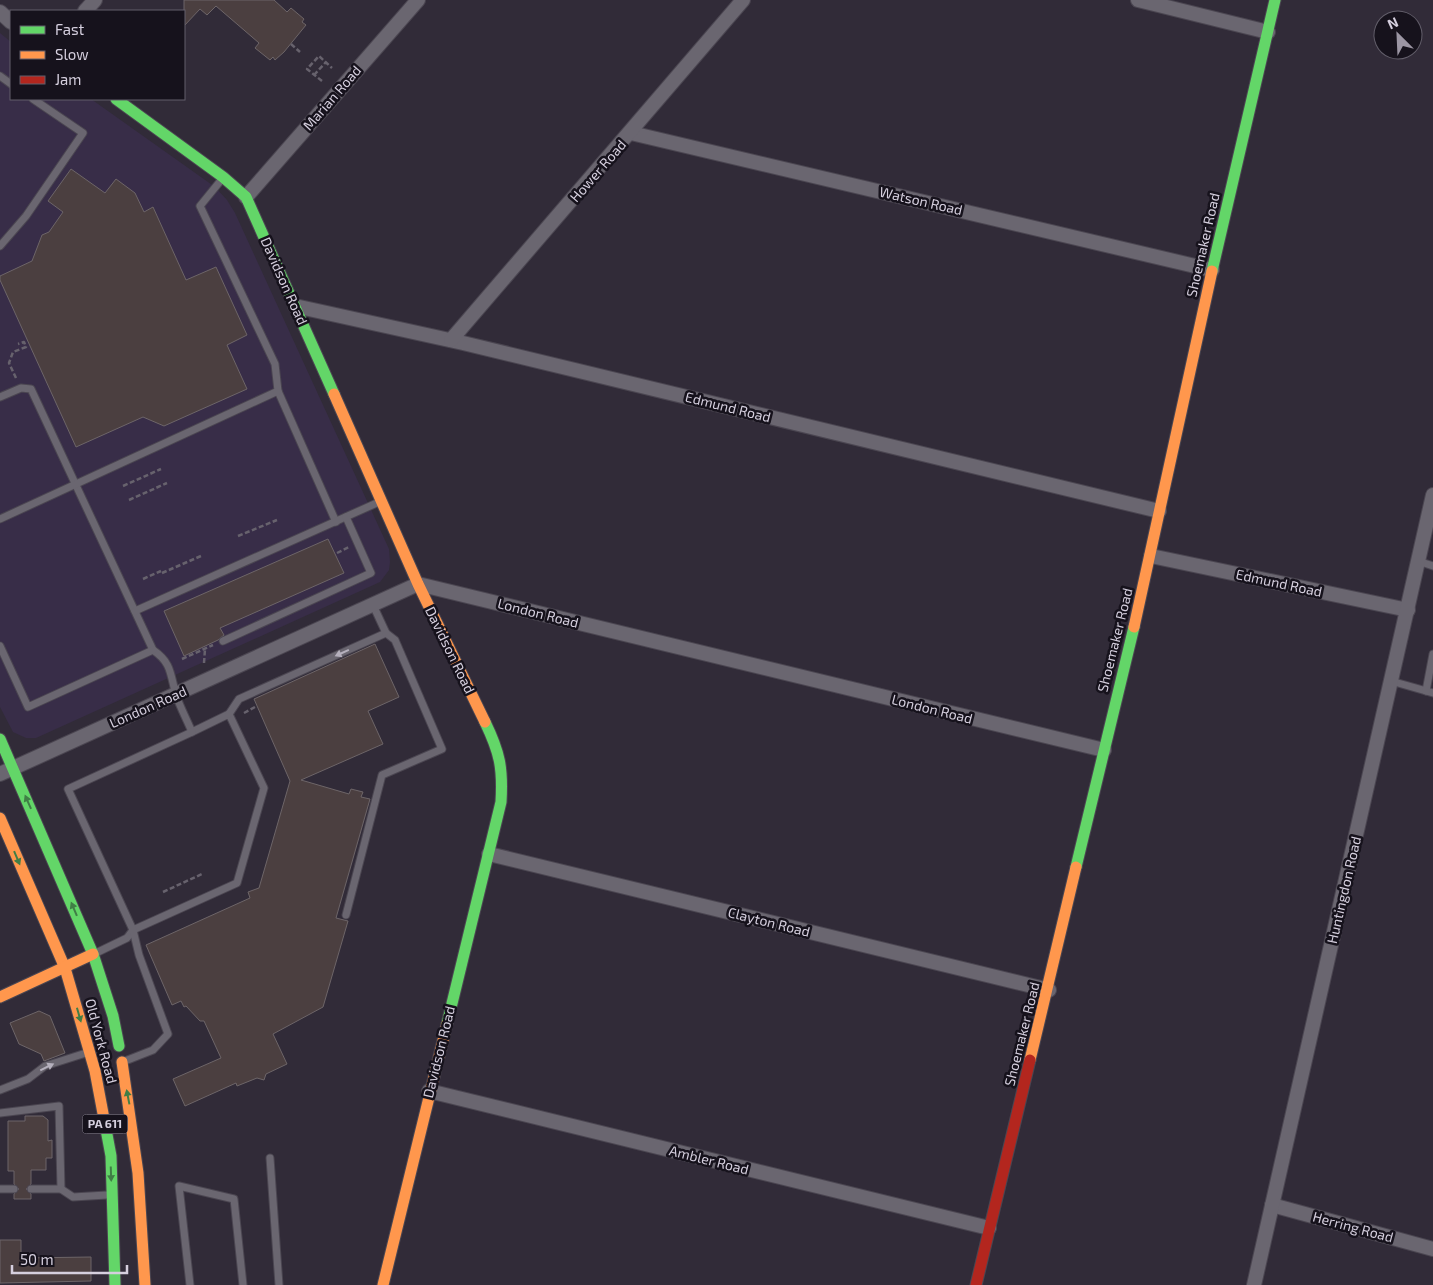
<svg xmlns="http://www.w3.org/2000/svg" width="1433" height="1285" viewBox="0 0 1433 1285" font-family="'Exo 2',sans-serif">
	<rect width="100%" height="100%" fill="#312b38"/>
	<path fill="#382d48" d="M0 33 11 42V99H91L215 187 227 200 235 213 389 549 390 562 389 570 380 582 36 738H26L13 732 0 707Z"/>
	<g fill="#4b3f40" stroke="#6d6568">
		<path d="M184 0H274L287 12 291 8 304 19 302 22 306 25 284 52 275 60 273 57 270 60 255 48 259 43 216 6 207 15 200 9 184 26Z"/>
		<path d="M71 169 105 193 116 179 135 193 144 212 153 207 186 280 216 267 247 335 227 345 247 389 164 426 143 417 76 447 0 280V276L32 261 42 235 49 232 63 212 48 201Z"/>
		<path d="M328 539 344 573 220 628 224 635 218 640 184 656 164 611Z"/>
		<path d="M375 644 399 697 368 711 383 744 301 780 349 794 351 789 363 792 361 797 370 799 336 918 348 921 323 1007 273 1034 287 1064 266 1074 264 1080 257 1078 237 1086 236 1083 185 1106 173 1079 221 1058 204 1021H200L186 1006 184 1007 181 1001 172 1005 146 945 250 898 248 892 259 888 290 781 254 699Z"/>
		<path d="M39 1011 50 1016 65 1053 44 1061 41 1054 19 1044 10 1023Z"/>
		<path d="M25 1116H43L48 1120V1141L52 1140V1158H46V1170H31V1184L26 1189 31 1194V1199H14V1194L19 1189 14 1184V1171H8V1121H25Z"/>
		<path d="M0 1240H21V1258L91 1257V1281L0 1283Z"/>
	</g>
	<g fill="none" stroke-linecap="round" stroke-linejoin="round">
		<defs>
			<g id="lane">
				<path d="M0 76 11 84"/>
				<path d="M0 246 26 216 83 133 33 99"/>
				<path d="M278 391 336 522"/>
				<path d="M0 397 21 388 31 389 153 650C172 663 170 674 176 695 180 707 187 720 192 732L229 714 264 788 237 883 133 930 127 938 98 952"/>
				<path d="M0 519 278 391 275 364 200 206 222 179"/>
				<path d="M1418 561 1433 566"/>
				<path d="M135 611 379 502"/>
				<path d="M223 641 371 573 346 517"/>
				<path d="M0 646 28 707 153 650"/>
				<path d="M1391 681 1433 693"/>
				<path d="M1426 691 1433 654"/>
				<path d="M229 714 239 699 386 633"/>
				<path d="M346 915 382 775 442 749 395 640 386 633 373 605"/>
				<path d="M125 1061 153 1050 168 1034 139 955 133 930 68 789 192 732"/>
				<path d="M0 1090 28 1079 45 1066 86 1053"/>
				<path d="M0 1113 59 1106 61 1189"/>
				<path d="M270 1158 279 1285"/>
				<path d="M0 1189H14"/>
				<path d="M31 1189H61L73 1197 107 1195"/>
				<path d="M190 1285 179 1186 234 1199 243 1285"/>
			</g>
			<g id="street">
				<path d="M1138 0 1268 32"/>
				<path d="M85 11 95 0"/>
				<path d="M0 12 11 22"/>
				<path d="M631 133 1212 270"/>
				<path d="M246 197 418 0"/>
				<path d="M295 306 463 343 1159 511"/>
				<path d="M451 340 743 0"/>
				<path d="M1151 556 1408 610"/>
				<path d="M0 774 418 584 1104 750"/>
				<path d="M489 854 1049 990"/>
				<path d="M429 1091 989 1228"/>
				<path d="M1272 1205 1433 1249"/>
				<path d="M1254 1285 1433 495"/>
			</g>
			<g id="fast">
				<path d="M116 99 223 177 246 197 334 394"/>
				<path d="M1212 271 1275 0"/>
				<path d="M0 739 93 954 113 1016 119 1046"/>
				<path d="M1076 867 1134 627"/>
				<path d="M447 1024 501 802C503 768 500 753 485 722"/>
				<path d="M105 1124 111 1156 115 1285"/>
			</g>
			<g id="slow">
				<path d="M334 394 418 584 485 722"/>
				<path d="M1134 627 1212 271"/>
				<path d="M0 818 65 968 95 1071 105 1124"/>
				<path d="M0 997 93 954"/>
				<path d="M1030 1060 1076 867"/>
				<path d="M122 1062 138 1173 145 1285"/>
				<path d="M383 1285 447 1024"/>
			</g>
			<path id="jam" d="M976 1285 1030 1060"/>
		</defs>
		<use href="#lane" stroke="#4b4651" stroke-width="9"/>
		<use href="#street" stroke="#4b4651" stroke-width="16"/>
		<use href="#fast" stroke="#4b4651" stroke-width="13"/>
		<use href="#slow" stroke="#4b4651" stroke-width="13"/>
		<use href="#jam" stroke="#4b4651" stroke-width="13"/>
		<g stroke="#67626d" stroke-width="2.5" stroke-dasharray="5 2.5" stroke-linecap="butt">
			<path d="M291 44 300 52"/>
			<path d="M314 75 326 62"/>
			<path d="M322 81 307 69 319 56 332 68"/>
			<path d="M16 378 9 363 13 352 26 347 24 342 18 344"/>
			<path d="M123 486 161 469"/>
			<path d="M129 500 167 483"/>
			<path d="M238 536 277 520"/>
			<path d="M337 553 349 547"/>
			<path d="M162 573 201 556"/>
			<path d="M143 579 161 571"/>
			<path d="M182 659 213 645"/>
			<path d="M204 663 205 649"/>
			<path d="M244 713 255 707"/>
			<path d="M163 892 202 874"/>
		</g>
		<use href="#lane" stroke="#6a6670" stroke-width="7"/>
		<use href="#street" stroke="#6a6670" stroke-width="14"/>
		<use href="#fast" stroke="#63d668" stroke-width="11"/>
		<use href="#slow" stroke="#ff974d" stroke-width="11"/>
		<use href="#jam" stroke="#b3261e" stroke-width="11"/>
	</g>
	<defs><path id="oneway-solid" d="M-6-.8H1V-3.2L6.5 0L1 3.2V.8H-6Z" transform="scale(1.25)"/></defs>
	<g fill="#b5b0bd">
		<use href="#oneway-solid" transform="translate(342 653) rotate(156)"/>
		<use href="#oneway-solid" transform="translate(47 1067) rotate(-26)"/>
	</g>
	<g fill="#407e46">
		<use href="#oneway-solid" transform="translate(28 802) rotate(-114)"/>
		<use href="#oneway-solid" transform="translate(17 858) rotate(67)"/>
		<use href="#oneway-solid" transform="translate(74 909) rotate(-113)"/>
		<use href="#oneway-solid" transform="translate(79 1015) rotate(74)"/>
		<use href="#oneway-solid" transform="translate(128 1097) rotate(-101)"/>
		<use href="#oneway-solid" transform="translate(111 1174) rotate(88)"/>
	</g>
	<g text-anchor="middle" stroke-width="5" stroke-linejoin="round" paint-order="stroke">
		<rect fill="#16121c" stroke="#9c96a4" stroke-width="1" x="82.5" y="1114.5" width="45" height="19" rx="4"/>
		<g font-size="12" font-weight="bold" fill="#d5cfde">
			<text x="105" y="1128">PA 611</text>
		</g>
		<g font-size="14" fill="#d5cfde" stroke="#16121c">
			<text transform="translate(332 98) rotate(-49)" y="5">Marian Road</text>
			<text transform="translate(598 171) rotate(-49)" y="5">Hower Road</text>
			<text transform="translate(921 201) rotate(13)" y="5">Watson Road</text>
			<text transform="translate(1203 245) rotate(-77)" y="5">Shoemaker Road</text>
			<text transform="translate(284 281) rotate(66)" y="5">Davidson Road</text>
			<text transform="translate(728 407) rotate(14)" y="5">Edmund Road</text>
			<text transform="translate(1279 583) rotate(12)" y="5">Edmund Road</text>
			<text transform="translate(538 613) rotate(14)" y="5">London Road</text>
			<text transform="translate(1115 640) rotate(-76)" y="5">Shoemaker Road</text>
			<text transform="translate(450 650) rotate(64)" y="5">Davidson Road</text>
			<text transform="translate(148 707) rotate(-24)" y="5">London Road</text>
			<text transform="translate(932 709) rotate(14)" y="5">London Road</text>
			<text transform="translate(1344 890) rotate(-77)" y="5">Huntingdon Road</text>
			<text transform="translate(769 922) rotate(14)" y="5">Clayton Road</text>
			<text transform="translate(1022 1034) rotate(-76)" y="5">Shoemaker Road</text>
			<text transform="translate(101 1041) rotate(75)" y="5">Old York Road</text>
			<text transform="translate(439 1052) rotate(-76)" y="5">Davidson Road</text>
			<text transform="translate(709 1160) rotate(14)" y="5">Ambler Road</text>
			<text transform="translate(1353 1227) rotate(15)" y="5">Herring Road</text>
		</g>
	</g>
	<rect x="10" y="10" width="175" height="90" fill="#16121c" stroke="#625e6a"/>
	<rect x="20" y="26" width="25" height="8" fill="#63d668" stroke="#625e6a"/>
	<text x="55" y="35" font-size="15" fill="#d5cfde">Fast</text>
	<rect x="20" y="51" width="25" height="8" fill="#ff974d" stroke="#625e6a"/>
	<text x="55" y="60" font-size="15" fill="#d5cfde">Slow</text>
	<rect x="20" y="76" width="25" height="8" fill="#b3261e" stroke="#625e6a"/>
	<text x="55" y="85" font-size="15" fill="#d5cfde">Jam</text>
	<g transform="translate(1398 35) rotate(336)"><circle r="24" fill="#16121c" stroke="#625e6a"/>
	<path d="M0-4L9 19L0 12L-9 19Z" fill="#9c96a4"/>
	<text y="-8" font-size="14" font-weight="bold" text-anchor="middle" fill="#d5cfde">N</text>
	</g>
	<path d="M12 1265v8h115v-8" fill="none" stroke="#d5cfde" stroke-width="2.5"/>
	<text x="20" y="1265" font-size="15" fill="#d5cfde" stroke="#16121c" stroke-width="4" paint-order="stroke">50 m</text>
</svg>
